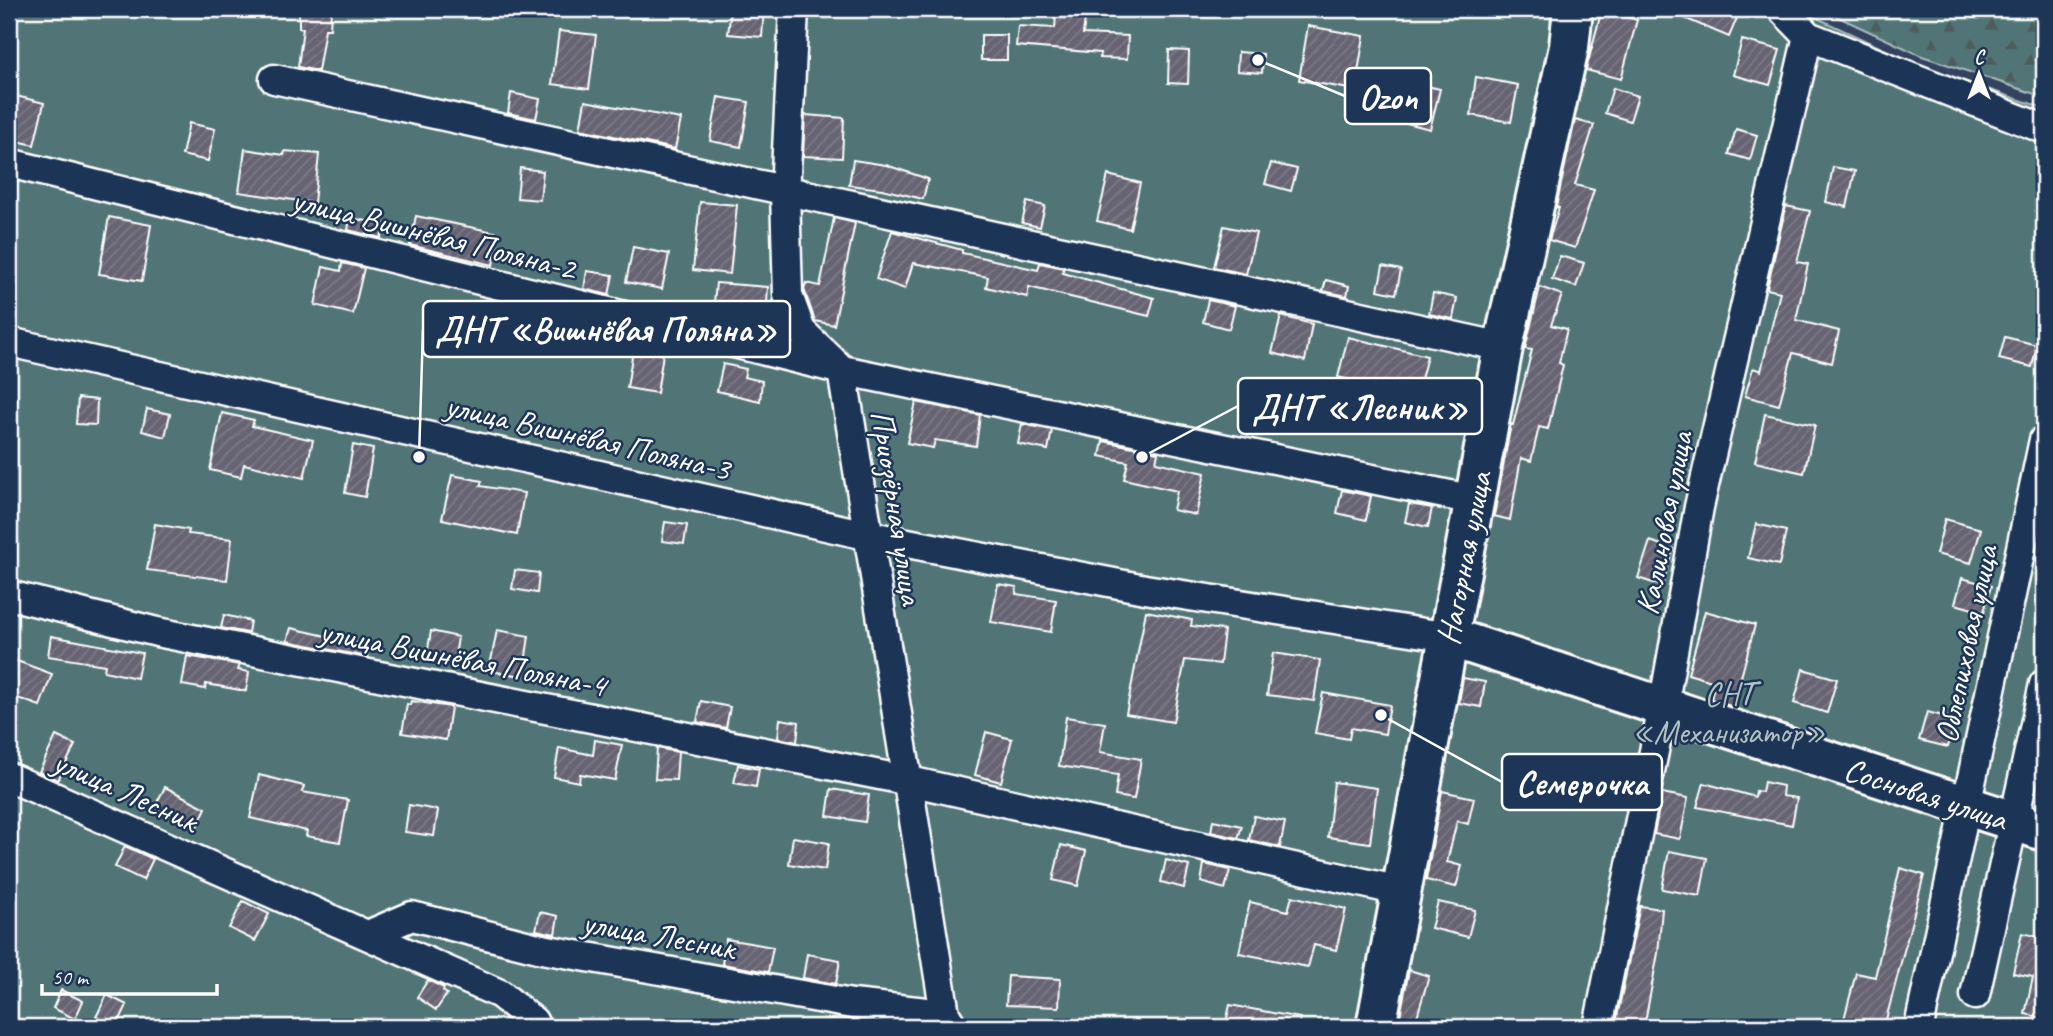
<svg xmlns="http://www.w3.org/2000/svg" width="2053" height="1036" viewBox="0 0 2053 1036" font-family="Caveat,sans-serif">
	<defs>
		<pattern id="forest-firs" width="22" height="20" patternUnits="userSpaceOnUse" patternTransform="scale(1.75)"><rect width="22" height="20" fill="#517576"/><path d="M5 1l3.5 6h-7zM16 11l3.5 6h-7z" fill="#4e5c5d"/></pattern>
		<pattern id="building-hatch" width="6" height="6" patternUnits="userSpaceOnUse" patternTransform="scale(1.75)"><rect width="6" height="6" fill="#666372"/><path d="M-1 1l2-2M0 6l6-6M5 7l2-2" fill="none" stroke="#7d7a87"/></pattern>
	</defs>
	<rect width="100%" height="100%" fill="#33435f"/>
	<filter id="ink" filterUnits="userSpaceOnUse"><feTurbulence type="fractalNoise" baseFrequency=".0143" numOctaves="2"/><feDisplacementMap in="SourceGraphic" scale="14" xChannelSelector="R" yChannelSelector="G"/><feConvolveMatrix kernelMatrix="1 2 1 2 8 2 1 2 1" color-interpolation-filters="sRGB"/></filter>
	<g filter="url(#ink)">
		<path fill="url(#forest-firs)" stroke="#a8baba" stroke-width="2" d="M1821 9H2044V97L1922 56Z"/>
		<path fill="#517576" stroke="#a8baba" stroke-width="2" d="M9 9H1798L1922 67 2044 108V1027H9Z"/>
		<g fill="url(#building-hatch)" stroke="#fff" stroke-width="2">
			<path d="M299 9H331L330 29H325L318 71 298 67 303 28H299Z"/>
			<path d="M731 9H764L762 37 728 34Z"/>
			<path d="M1602 9 1637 20 1621 79 1586 70Z"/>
			<path d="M1663 9H1728L1739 13 1729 37Z"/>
			<path d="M1056 15 1085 18 1083 34 1128 36 1127 59 1100 58V53L1016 46 1018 26 1055 28Z"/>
			<path d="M1308 26 1364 36 1355 90 1299 80Z"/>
			<path d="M559 31 596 35 589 89 552 84Z"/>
			<rect x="981" y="35" width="26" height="25"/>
			<path d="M1742 40 1780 50 1770 85 1733 75Z"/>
			<path d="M1169 50 1189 51 1188 84 1168 83Z"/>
			<path d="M1238 52 1263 54 1262 73 1237 71Z"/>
			<path d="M1476 77 1518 85 1511 122 1471 115Z"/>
			<path d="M1414 83 1440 89 1430 129 1403 122Z"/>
			<path d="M1613 88 1638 96 1630 121 1605 113Z"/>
			<path d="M511 93 540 99 536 119 508 113Z"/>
			<path d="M16 96 44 103 34 145 9 139Z"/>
			<path d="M718 97 749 102 741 147 710 141Z"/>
			<path d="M585 101 681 119 675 149 580 129Z"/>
			<path d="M805 115 844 118 842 158 803 156Z"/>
			<path d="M1575 120 1594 125 1575 185 1594 190 1575 248 1549 240 1559 208 1556 207Z"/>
			<path d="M189 123 215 129 208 161 182 155Z"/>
			<path d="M1736 129 1757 135 1750 160 1729 154Z"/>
			<path d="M245 149 284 155 285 151 319 154 314 203 239 192Z"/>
			<path d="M853 160 886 165 928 179 923 199 882 189 849 185Z"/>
			<path d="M1271 163 1297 169 1291 191 1265 184Z"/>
			<path d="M1833 167 1855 171 1847 207 1826 202Z"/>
			<path d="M520 168 543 171 540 200 517 198Z"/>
			<path d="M1108 175 1140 183 1130 229 1097 221Z"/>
			<path d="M700 202 737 205 730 274 693 270Z"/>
			<path d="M1027 202 1045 206 1040 227 1022 223Z"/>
			<path d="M1786 206 1810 211 1797 262 1808 264 1796 320 1839 331 1832 363 1793 353 1779 405 1745 396 1753 368 1761 371 1780 292 1767 289Z"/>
			<path d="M416 216 499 233 493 265 410 245Z"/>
			<path d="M109 217 151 225 142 281 99 274Z"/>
			<path d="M350 218 384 224 381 238 348 230Z"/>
			<path d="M834 218 855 223 834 325 815 321 804 289 806 283 820 286Z"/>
			<path d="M1224 226 1256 233 1246 274 1214 267Z"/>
			<path d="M892 231 962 250V253L1038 270 1040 263 1064 268 1063 273 1154 298 1149 316 1029 287 1027 297 986 287 988 277 913 263 905 289 876 279Z"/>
			<path d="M633 247 669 254 662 289 626 282Z"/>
			<path d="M1560 256 1584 263 1576 287 1552 279Z"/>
			<path d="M342 263 364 268 353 314 315 305 323 267 341 271Z"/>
			<path d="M1383 266 1401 270 1396 294 1378 290Z"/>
			<path d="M587 271 613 275 609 295 584 289Z"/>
			<path d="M1326 280 1349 286 1347 296 1323 291Z"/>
			<path d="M716 283 768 287 765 332 712 321Z"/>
			<path d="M1540 287 1562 295 1551 325 1567 329 1559 363 1563 365 1548 429 1539 427 1531 461 1521 458 1510 520 1494 516 1511 424 1513 425 1532 350 1525 349Z"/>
			<path d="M1433 293 1457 298 1453 319 1429 314Z"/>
			<path d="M1208 300 1235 306 1229 329 1203 322Z"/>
			<path d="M1281 316 1312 324 1305 361 1272 353Z"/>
			<path d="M1348 337 1427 356 1418 391 1402 387 1401 394 1338 377Z"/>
			<path d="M2005 337 2037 345 2032 367 1999 359Z"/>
			<path d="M633 350 663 354 657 393 627 388Z"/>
			<path d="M723 364 746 369 744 377 762 381 760 401 717 391Z"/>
			<path d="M78 398 97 400 96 425 76 424Z"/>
			<path d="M916 402 980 415 976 446 935 440 933 448 907 443Z"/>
			<path d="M147 409 170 414 165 437 142 431Z"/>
			<path d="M222 413 254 420 252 426 313 440 304 478 244 464 241 477 210 470Z"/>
			<path d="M1765 414 1815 425 1804 473 1755 462Z"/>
			<path d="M1022 424 1052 430 1048 450 1018 444Z"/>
			<path d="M1103 441 1158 452 1156 462 1205 473 1196 515 1173 510 1177 491 1124 479 1128 462 1100 456Z"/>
			<path d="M353 445 373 449 365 497 345 493Z"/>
			<path d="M452 475 482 481 480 486 524 493 517 535 442 519Z"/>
			<path d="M1342 490 1371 496 1366 520 1337 513Z"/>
			<path d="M1409 504 1432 508 1428 527 1405 522Z"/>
			<path d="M1945 519 1981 529 1971 563 1936 554Z"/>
			<path d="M665 522 687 525 684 544 662 541Z"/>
			<path d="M155 524 189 530 188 534 232 539 227 580 147 570Z"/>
			<path d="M1756 524 1786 531 1779 565 1748 558Z"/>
			<path d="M1650 541 1673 549 1662 586 1638 578Z"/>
			<path d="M515 570 539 573 537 593 512 589Z"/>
			<path d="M1962 578 1991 586 1984 612 1955 604Z"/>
			<path d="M998 584 1017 587 1016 594 1056 600 1051 632 991 622Z"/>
			<path d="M1146 611 1192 620 1191 626 1224 630 1220 664 1185 660 1173 722 1126 714Z"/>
			<path d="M1705 611 1755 625 1733 707 1711 699 1715 682 1688 674Z"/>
			<path d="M224 615 250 621 248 633 221 628Z"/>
			<path d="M291 628 370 646 367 657 287 641Z"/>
			<path d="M497 630 529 636 523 676 489 671Z"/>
			<path d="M431 631 458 637 454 664 426 661Z"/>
			<path d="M51 636 142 653 137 678 104 671 105 665 48 656Z"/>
			<path d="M1273 653 1320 660 1314 701 1267 695Z"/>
			<path d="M187 656 240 665 238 670 249 672 246 691 206 684 205 689 182 685Z"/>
			<path d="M9 658 52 674 40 706 9 695Z"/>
			<path d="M1803 669 1837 679 1827 713 1794 703Z"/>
			<path d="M1463 678 1485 682 1481 707 1459 703Z"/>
			<path d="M1323 693 1390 705 1385 734 1351 728 1349 739 1315 733Z"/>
			<path d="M411 701 451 707 446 740 402 733 407 704 410 705Z"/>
			<path d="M701 701 730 707 726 728 697 722Z"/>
			<path d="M1927 712 1955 719 1948 747 1919 740Z"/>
			<path d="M1066 717 1105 723 1100 752 1141 759 1134 799 1115 796 1118 775 1059 766Z"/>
			<path d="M780 719 799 722 797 742 778 738Z"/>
			<path d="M986 732 1012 739 1001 782 975 775Z"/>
			<path d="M56 736 75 745 58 780 39 772Z"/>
			<path d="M595 740 622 745 615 780 580 774 579 782 554 777 559 748 593 755Z"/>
			<path d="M657 748 678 752 676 780 655 779Z"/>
			<path d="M738 765 759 769 756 787 734 783Z"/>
			<path d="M259 775 304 786 302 792 348 800 340 842 306 836 307 831 250 818Z"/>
			<path d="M1334 782 1377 788 1370 843 1328 837Z"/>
			<path d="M1764 782 1783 786 1782 796 1797 798 1792 825 1697 807 1704 783 1755 797 1756 791 1762 792Z"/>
			<path d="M165 787 206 808 196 829 154 808Z"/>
			<path d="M831 789 869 795 865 822 827 816Z"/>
			<path d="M1442 791 1474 798 1468 824 1457 821 1447 862 1462 866 1456 887 1426 880Z"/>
			<path d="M1662 793 1688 798 1680 839 1654 834Z"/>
			<path d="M409 805 438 810 434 836 405 832Z"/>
			<path d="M1254 816 1285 822 1280 847 1249 840Z"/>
			<path d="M1213 820 1242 826 1238 838 1211 832Z"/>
			<path d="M793 837 829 843 825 870 789 864Z"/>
			<path d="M1061 845 1086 851 1078 886 1053 880Z"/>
			<path d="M125 846 153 859 143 880 115 867Z"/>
			<path d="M1669 851 1707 858 1700 896 1662 889Z"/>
			<path d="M1166 860 1189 866 1184 888 1161 882Z"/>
			<path d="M1204 864 1230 870 1225 889 1201 882Z"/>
			<path d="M1900 868 1924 875 1884 1027H1842L1856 973 1875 977Z"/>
			<path d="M1292 896 1346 909 1336 950 1314 945 1308 967 1239 953 1250 902 1288 911Z"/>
			<path d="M243 901 269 914 255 941 229 928Z"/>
			<path d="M1438 902 1475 910 1468 937 1431 928Z"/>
			<path d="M1640 906 1662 909 1658 953 1644 1027H1615Z"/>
			<path d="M540 912 558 916 555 934 536 930Z"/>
			<path d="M2022 933 2044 938V1018L2025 1014 2033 977 2013 973Z"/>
			<path d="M726 939 773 947 768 972 722 964Z"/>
			<path d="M807 954 840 960 836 984 803 978Z"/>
			<path d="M1409 970 1429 976 1414 1027H1398Z"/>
			<path d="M1008 976 1060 979 1059 1007 1006 1005Z"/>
			<path d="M428 980 444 988 443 991 447 994 436 1010 417 997Z"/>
			<path d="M61 990 83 1001 75 1019 53 1008Z"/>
			<path d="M107 995 127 1005 117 1026 96 1017Z"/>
			<path d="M1230 1005 1300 1018 1299 1027H1225Z"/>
		</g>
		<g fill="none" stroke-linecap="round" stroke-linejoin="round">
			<defs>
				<g id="street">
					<path d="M794 9 785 192 788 295 801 331 842 370 945 1014 953 1027"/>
					<path d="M1782 9 1808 36 2044 129"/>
					<path d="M274 79 1503 347"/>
					<path d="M9 163 842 370 1474 500"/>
					<path d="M9 342 866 535 1145 589 1449 637"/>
					<path d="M9 595 157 632 905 780 1400 891"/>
					<path d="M9 777 500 994 533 1021 536 1027"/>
					<path d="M368 935 412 916 542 949 852 1004 945 1014"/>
					<path d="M1975 995 2044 684"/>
					<path d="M1598 1027 1663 707 1699 507 1808 36"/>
					<path d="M1919 1027 2044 440"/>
				</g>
				<g id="secondary">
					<path d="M1449 637 2044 831"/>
					<path d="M1376 1027 1503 347 1569 47 1573 9"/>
				</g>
			</defs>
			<use href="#street" stroke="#fff" stroke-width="33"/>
			<use href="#secondary" stroke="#fff" stroke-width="44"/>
			<use href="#street" stroke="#1d3557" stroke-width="28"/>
			<use href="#secondary" stroke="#1d3557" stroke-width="38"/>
		</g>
	</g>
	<g text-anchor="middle" stroke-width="5" stroke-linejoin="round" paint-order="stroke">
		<g font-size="33" fill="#fff" stroke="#1d3557">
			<text transform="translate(434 233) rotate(14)" y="12">улица Вишнёвая Поляна-2</text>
			<text transform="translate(588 436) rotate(13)" y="12">улица Вишнёвая Поляна-3</text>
			<text transform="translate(898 507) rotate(81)" y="12">Приозёрная улица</text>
			<text transform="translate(1663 523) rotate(-79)" y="12">Калиновая улица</text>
			<text transform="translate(1463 558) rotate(-79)" y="12">Нагорная улица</text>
			<text transform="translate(1965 644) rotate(-78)" y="12">Облепиховая улица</text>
			<text transform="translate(463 657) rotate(11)" y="12">улица Вишнёвая Поляна-4</text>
			<text transform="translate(126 790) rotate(24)" y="12">улица Лесник</text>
			<text transform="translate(1926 793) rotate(18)" y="12">Сосновая улица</text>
			<text transform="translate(659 934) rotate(10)" y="12">улица Лесник</text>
		</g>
		<g font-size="33" fill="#b1c1c1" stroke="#1d3557">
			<text x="1729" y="705">СНТ<tspan x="1729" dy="38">«Механизатор»</tspan></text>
		</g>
	</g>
	<path fill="none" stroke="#fff" stroke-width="2.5" d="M1258 60L1345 96M419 457L423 329M1142 457L1238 406M1381 715L1502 782"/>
	<g fill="#fff" stroke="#1d3557" stroke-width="2.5">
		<circle cx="1258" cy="60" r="7"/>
		<circle cx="419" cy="457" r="7"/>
		<circle cx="1142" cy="457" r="7"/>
		<circle cx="1381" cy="715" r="7"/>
	</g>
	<g fill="#1d3557" stroke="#fff" stroke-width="2.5">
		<rect x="1345" y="68" width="86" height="56" rx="7"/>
		<rect x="423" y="301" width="367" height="56" rx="7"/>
		<rect x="1238" y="378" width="244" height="56" rx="7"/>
		<rect x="1502" y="754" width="160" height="56" rx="7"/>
	</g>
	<g font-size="35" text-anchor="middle" font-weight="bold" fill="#fff">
		<text x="1388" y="109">Ozon</text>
		<text x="606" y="341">ДНТ «Вишнёвая Поляна»</text>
		<text x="1360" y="419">ДНТ «Лесник»</text>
		<text x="1582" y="795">Семерочка</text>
	</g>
	<rect width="2053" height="1036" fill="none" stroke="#1d3557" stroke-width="35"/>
	<rect x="18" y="18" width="2018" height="1001" fill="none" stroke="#fff" stroke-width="2.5" filter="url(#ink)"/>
	<g transform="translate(1979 74)" stroke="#1d3557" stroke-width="5" paint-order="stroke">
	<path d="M0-5L12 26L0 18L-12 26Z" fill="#ffffff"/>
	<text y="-10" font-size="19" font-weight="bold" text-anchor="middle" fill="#ffffff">С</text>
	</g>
	<path d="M42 984v10h175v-10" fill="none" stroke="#ffffff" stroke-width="3.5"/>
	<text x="52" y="984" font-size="21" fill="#ffffff" stroke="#1d3557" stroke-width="5" paint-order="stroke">50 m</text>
</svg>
